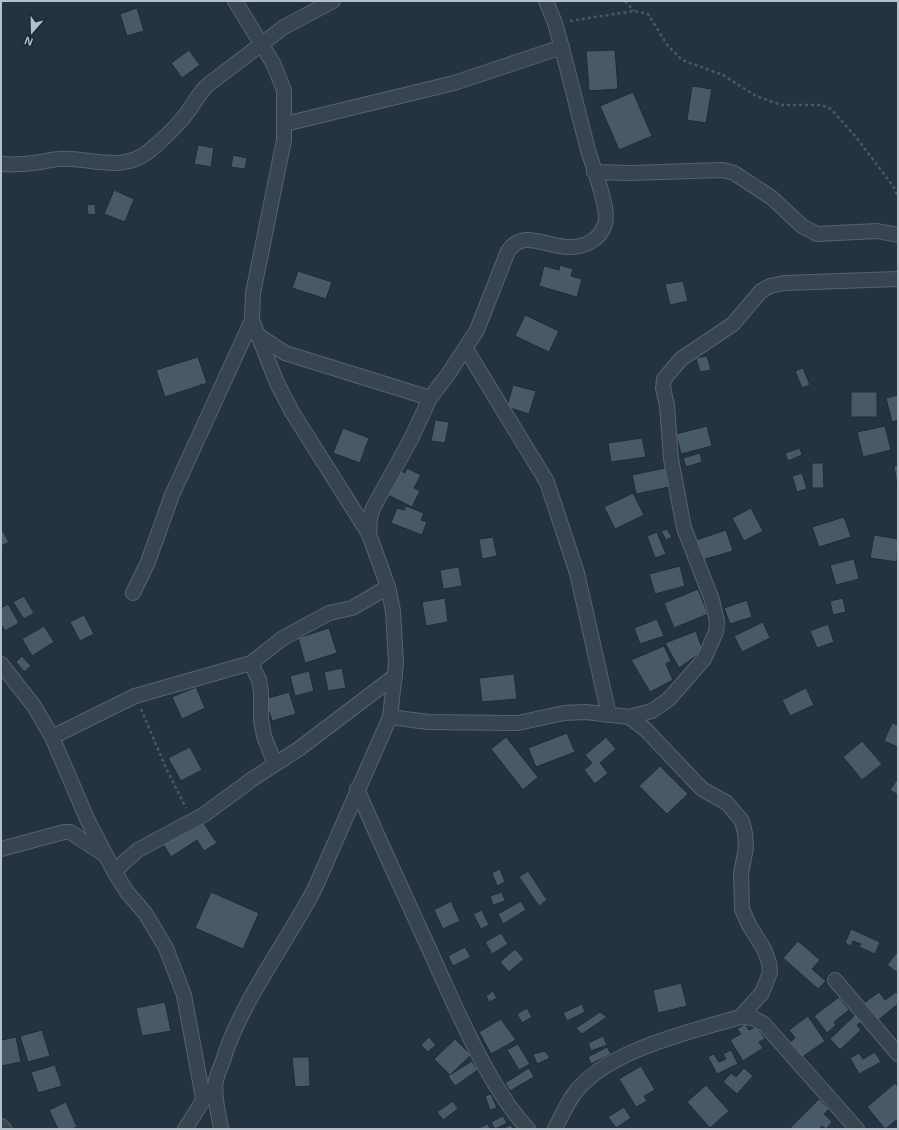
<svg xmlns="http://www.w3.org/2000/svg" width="899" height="1130" viewBox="0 0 899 1130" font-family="Helvetica,sans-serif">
	<rect width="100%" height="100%" fill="#243341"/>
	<g fill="#485967" stroke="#1f2c38">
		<path d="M137 8 144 31 127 36 120 14Z"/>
		<path d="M189 50 200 65 182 78 171 63Z"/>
		<path d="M615 50 618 89 589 91 586 51Z"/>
		<path d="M692 86 712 89 706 123 687 120Z"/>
		<path d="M633 92 652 136 619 150 600 106Z"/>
		<path d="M198 145 214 148 211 167 194 164Z"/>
		<path d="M233 155 247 158 245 169 231 167Z"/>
		<path d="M114 190 134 199 125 222 104 214Z"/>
		<path d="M95 204 96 214 88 215 87 205Z"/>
		<path d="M560 265 573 269 571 276 582 279 577 297 539 286 544 266 559 270Z"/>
		<path d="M298 271 332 282 326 299 292 288Z"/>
		<path d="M683 281 688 301 670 305 665 284Z"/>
		<path d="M525 315 559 331 549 352 515 336Z"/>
		<path d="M707 356 711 370 700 372 696 358Z"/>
		<path d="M198 357 207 383 165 397 156 370Z"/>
		<path d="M803 368 810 385 802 388 795 371Z"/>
		<path d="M513 385 536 391 529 414 507 407Z"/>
		<rect x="851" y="392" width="26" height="25"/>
		<path d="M898 395V420L892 422 886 398Z"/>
		<path d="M435 420 449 422 445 443 431 441Z"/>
		<path d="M707 426 712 446 681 454 676 434Z"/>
		<path d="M885 426 891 450 863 457 857 432Z"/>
		<path d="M343 428 369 438 360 463 333 453Z"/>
		<path d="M642 438 646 457 611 462 608 443Z"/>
		<path d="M800 448 802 455 788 461 785 453Z"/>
		<path d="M700 453 702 462 686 467 683 458Z"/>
		<path d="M812 463H823L824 488H812Z"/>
		<path d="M898 465V491L894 466Z"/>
		<path d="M407 468 421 475 414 488 420 491 412 507 388 495 400 470 405 473Z"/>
		<path d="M665 468 669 487 636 494 632 475Z"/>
		<path d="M802 473 807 489 797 492 792 476Z"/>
		<path d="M633 493 644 515 615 529 604 507Z"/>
		<path d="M406 506 424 513 421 520 427 522 422 535 391 523 397 508 404 510Z"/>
		<path d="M751 508 763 531 744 541 732 518Z"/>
		<path d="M844 517 851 537 819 547 812 527Z"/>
		<path d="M1 528 9 542 1 546Z"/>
		<path d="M667 529 672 537 666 540 661 531Z"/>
		<path d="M726 530 733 551 702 560 696 540Z"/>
		<path d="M657 532 666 554 655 558 647 536Z"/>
		<path d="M874 535 898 539 897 562 870 558Z"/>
		<path d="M493 537 497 556 482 559 479 539Z"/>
		<path d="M854 559 859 579 836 585 830 565Z"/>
		<path d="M680 566 685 586 655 594 649 574Z"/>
		<path d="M459 567 462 586 443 589 440 570Z"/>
		<path d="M698 589 708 614 674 628 664 603Z"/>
		<path d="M24 596 34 613 24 619 13 602Z"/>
		<path d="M445 598 448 622 426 626 422 602Z"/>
		<path d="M843 598 846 612 833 615 830 601Z"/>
		<path d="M747 600 752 617 730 624 724 608Z"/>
		<path d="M8 604 19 623 5 631 1 624V608Z"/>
		<path d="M84 615 94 634 80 641 70 622Z"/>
		<path d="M657 619 664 636 640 644 634 628Z"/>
		<path d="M763 622 770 638 742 652 734 636Z"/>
		<path d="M828 624 834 642 817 648 810 631Z"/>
		<path d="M44 626 54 642 32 656 22 639Z"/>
		<path d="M329 628 337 653 305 663 298 638Z"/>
		<path d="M696 631 703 651 679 668 665 643Z"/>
		<path d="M664 646 671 661 666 664 673 680 650 692 631 660Z"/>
		<path d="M22 656 31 666 24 672 16 662Z"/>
		<path d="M342 668 346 688 328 691 324 672Z"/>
		<path d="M309 671 314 691 295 696 290 676Z"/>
		<path d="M514 674 517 699 482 702 479 678Z"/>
		<path d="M196 687 205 708 182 719 172 697Z"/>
		<path d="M806 688 814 705 790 716 782 700Z"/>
		<path d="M289 692 296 714 272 721 265 699Z"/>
		<path d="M892 723 898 725V747L884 741Z"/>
		<path d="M567 733 575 752 536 767 528 748Z"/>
		<path d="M506 737 538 777 523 790 491 749Z"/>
		<path d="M606 737 616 749 600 763 608 773 595 784 584 770 592 763 585 755Z"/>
		<path d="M862 741 882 764 862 780 843 757Z"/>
		<path d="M190 747 202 770 181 781 168 758Z"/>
		<path d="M660 766 688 794 667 814 639 786Z"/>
		<path d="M898 778V795L890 790Z"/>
		<path d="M201 819 217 843 204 851 197 840 171 857 163 844Z"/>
		<path d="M500 869 505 882 497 886 492 873Z"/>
		<path d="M528 871 547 900 539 906 519 877Z"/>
		<path d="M211 892 259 913 243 949 195 928Z"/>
		<path d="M502 892 505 901 493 905 490 896Z"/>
		<path d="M451 901 460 921 443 929 434 910Z"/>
		<path d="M521 901 526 910 503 924 498 914Z"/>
		<path d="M482 910 489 925 481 929 473 914Z"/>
		<path d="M851 929 880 942 875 954 859 947 861 944 853 941 851 946 845 943Z"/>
		<path d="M501 933 508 944 492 954 485 942Z"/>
		<path d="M798 941 820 960 812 969 826 981 818 989 783 958Z"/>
		<path d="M465 947 471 957 453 966 448 956Z"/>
		<path d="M515 949 524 959 509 972 500 962Z"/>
		<path d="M898 951V973L887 965Z"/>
		<path d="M681 983 687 1006 658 1013 653 990Z"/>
		<path d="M493 991 497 998 489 1002 486 996Z"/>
		<path d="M879 992 885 1000 896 992 898 994V1004L877 1021 864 1003Z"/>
		<path d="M839 997 849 1010 834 1022 836 1025 827 1033 814 1016Z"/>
		<path d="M165 1002 171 1031 142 1036 136 1008Z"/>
		<path d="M582 1004 585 1012 567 1021 563 1013Z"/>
		<path d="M527 1008 532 1017 522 1023 517 1014Z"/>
		<path d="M600 1012 607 1017 582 1034 576 1028Z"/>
		<path d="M857 1013 863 1020 857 1025 861 1030 840 1050 830 1039Z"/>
		<path d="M808 1016 825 1041 801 1058 789 1043 795 1038 789 1030Z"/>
		<path d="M501 1019 516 1040 491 1054 479 1032Z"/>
		<path d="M745 1024 749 1030 757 1026 765 1039 759 1042 763 1048 743 1061 730 1040 741 1034 737 1029Z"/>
		<path d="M42 1030 50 1056 28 1062 20 1036Z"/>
		<path d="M603 1036 607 1045 591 1051 588 1043Z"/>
		<path d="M16 1037 21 1062 1 1066V1040Z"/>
		<path d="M429 1037 436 1045 428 1052 421 1045Z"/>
		<path d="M455 1039 471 1055 450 1075 434 1059Z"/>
		<path d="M518 1044 530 1064 519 1070 507 1050Z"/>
		<path d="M607 1047 611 1054 591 1064 588 1057Z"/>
		<path d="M731 1050 738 1064 717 1074 708 1057 714 1054 719 1062 726 1059 723 1054Z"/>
		<path d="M545 1051 550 1058 537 1064 533 1054Z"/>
		<path d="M875 1052 881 1062 859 1074 850 1058 859 1053 863 1059Z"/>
		<path d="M292 1057H309L310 1086 295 1087Z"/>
		<path d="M472 1061 478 1070 455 1086 448 1076Z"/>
		<path d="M55 1065 62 1086 38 1093 31 1072Z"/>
		<path d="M641 1066 655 1090 644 1096 647 1101 636 1107 619 1079Z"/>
		<path d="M529 1068 534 1077 510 1091 505 1083Z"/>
		<path d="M744 1068 753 1076 737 1094 723 1082 731 1073 736 1077Z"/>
		<path d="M895 1083 898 1087V1119L885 1129 867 1107Z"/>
		<path d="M706 1085 729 1111 710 1128 687 1102Z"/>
		<path d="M491 1094 497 1108 490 1110 485 1096Z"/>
		<path d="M819 1099 829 1109 824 1114 832 1122 826 1129 822 1126 819 1129H789Z"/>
		<path d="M453 1101 458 1109 443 1120 437 1112Z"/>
		<path d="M66 1102 77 1127 72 1129H58L49 1110Z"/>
		<path d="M624 1107 631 1118 616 1128 608 1117Z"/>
		<path d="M503 1116 507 1123 495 1129 491 1122Z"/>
		<path d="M488 1124 490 1129H476Z"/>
		<path d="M511 1125 513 1129H501Z"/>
	</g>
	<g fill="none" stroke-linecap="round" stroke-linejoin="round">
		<defs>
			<g id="street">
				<path d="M285 124 454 83 562 47"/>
				<path d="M1 164C14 165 28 164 41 162 47 161 53 159 59 159 89 157 121 173 148 152 160 142 173 130 183 118 193 107 197 94 209 84L284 27 333 1"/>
				<path d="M594 172 631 173 723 170 734 173 772 198 802 226 817 234 877 231 898 235"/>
				<path d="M256 334 285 353 430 398"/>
				<path d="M466 349 547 482 577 573 609 715"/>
				<path d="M369 534 370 518 373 508 411 439 430 398 449 373 477 330 508 251C524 228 547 248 570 247 585 247 600 240 605 224 610 210 593 167 588 150 577 108 567 65 555 23L546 1"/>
				<path d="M133 593 148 562 172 495 252 320"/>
				<path d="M251 663 259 680 261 692V720L264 736 275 764"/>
				<path d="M1 664 34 706 52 737 88 821 115 873 127 892 145 913 166 948 184 995 203 1098"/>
				<path d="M390 717 428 722 518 723 564 713 586 712 629 717 645 729 702 789 727 803 742 821 745 833 746 848 741 873 742 909 749 925 764 949 769 963 770 972 762 993 740 1017"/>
				<path d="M629 717 652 711 669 699 704 659 716 632 717 621 712 600 684 528 671 459 667 405 663 388 664 379 681 359 733 324 761 291 770 286 784 283 898 279"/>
				<path d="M52 737 135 696 251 663 283 638 329 613 352 608 388 587"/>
				<path d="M357 789C383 850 412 910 439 971 462 1021 490 1088 528 1129"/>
				<path d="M1 849 64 832H70L104 854"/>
				<path d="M115 873 122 864 138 850 205 814 251 780 300 748 395 676"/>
				<path d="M835 980 898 1054"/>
				<path d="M1 1126 4 1129"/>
				<path d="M185 1129 209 1091"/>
				<path d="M221 1129C219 1114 213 1096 216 1080 218 1072 223 1063 225 1054 246 994 286 944 315 888L390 717 396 663 393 611 388 587 369 534 292 412 277 383 252 320 253 293 284 140V90L273 63 235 1"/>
				<path d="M555 1129C561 1117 566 1105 574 1094 606 1050 690 1032 740 1017L753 1018 764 1024 857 1129"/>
			</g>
		</defs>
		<use href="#street" stroke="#56636e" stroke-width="16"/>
		<g stroke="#445e5e" stroke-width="2.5" stroke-dasharray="3 3" stroke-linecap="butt">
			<path d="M625 1 634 11"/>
			<path d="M570 21 634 11 648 14 668 46 682 60 723 75 756 96 781 105H821L831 109 856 137 893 186 898 196"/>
			<path d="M141 709 166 768 186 808"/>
		</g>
		<use href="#street" stroke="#384551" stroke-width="14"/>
	</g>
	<rect width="899" height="1130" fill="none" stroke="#b5c0cb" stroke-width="4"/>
	<g transform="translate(32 32) rotate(200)" stroke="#1d2a36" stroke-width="3" paint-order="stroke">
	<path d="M0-3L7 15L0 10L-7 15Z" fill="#b5c0cb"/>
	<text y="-6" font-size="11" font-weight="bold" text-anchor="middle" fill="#b5c0cb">N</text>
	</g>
</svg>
